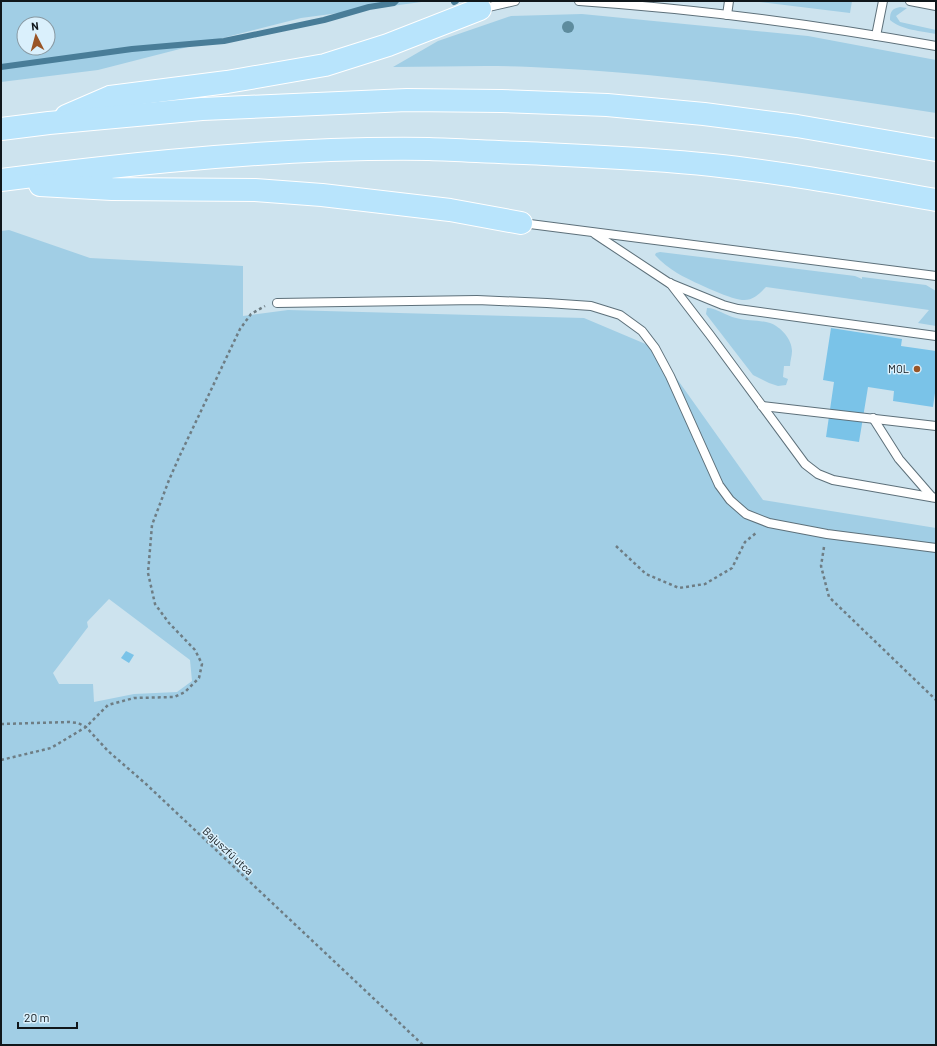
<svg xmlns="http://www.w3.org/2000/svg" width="937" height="1046" viewBox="0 0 937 1046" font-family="Barlow,sans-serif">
	<rect width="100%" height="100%" fill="#cde3ee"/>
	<g fill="#a1cee5" fill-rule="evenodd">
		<path d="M1 1H429L301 18 98 70 1 82ZM24 24H48V48H24Z"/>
		<path d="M751 1H852L850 13Z"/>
		<path d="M900 7 907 8 896 16 900 22 936 30V34C922 31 901 30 890 20 890 11 892 9 900 7Z"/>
		<path d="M582 14 808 36 936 60V113C802 92 667 73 531 67 485 65 439 67 393 67L438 41 511 16Z"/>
		<path d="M9 230 90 258 243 266V316L288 310 584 318 655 348 763 500 936 528V1045H1V231ZM109 599 190 660 192 681 177 692 134 694 94 702 93 684H59L53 673 88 627 87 622Z"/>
		<path d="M660 252 855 276 862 279V277L926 285 936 291V326L918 323 929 310 766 287C759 294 753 301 742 300 729 299 689 280 677 273 669 268 661 262 655 255L656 253Z"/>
		<path d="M707 308C717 308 726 316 736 318 747 321 760 320 770 323 781 327 792 339 792 351 792 356 790 361 790 366H784L783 377 788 379 786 385 778 386 769 383 753 375 706 314Z"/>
	</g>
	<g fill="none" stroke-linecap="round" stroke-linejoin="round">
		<g stroke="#497d98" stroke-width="6">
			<path d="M454 2 456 1"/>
			<path d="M1 67 132 49 224 41 324 20 369 7 394 3 396 1"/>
		</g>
	</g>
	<g fill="#7ac3e8">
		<path d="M831 328 902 339 901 346 936 351V386L933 407 893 401 894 391 868 387 859 442 826 437 834 382 823 380Z"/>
		<path d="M126 651 134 655 129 663 121 658Z"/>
	</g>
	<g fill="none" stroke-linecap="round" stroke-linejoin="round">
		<defs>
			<g id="service">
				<path d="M579 1C699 9 818 25 936 46"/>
				<path d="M910 1 936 6"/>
				<path d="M480 9 515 1"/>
				<path d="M727 15 729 1"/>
				<path d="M876 36 883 1"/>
				<path d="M522 223 936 276"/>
				<path d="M595 234 669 283 723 305 738 309 936 336"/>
				<path d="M670 283 710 335 805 464 818 474 833 480 936 498"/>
				<path d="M277 303 477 300 547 303 591 306 620 315 642 331 655 348 670 376 719 485 730 500 746 514 769 523 827 534 936 548"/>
				<path d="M762 406 936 426"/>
				<path d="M873 418 899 459 932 497"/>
			</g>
			<g id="trunk">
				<path d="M66 116 110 97 227 82 325 65 388 45 480 9"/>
				<path d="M1 129 49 123 202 109 407 100 501 101 607 105 704 114 797 126 936 150"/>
				<path d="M1 180C143 162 286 147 429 149 461 150 492 152 524 153 587 156 649 158 712 165 787 173 862 187 936 200"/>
				<path d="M40 185 112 189 255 190 322 195 450 210 521 223"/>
			</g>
		</defs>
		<use href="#service" stroke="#5d707a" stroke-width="10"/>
		<use href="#trunk" stroke="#fff" stroke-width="24"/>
		<g stroke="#6e7d84" stroke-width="2.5" stroke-dasharray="3 3" stroke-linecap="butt">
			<path d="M616 546 646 574 679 588 705 584 732 568 745 542 756 533"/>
			<path d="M824 547 821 566 829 597 936 700"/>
			<path d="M1 724 69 722 78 723 86 727 108 751 146 784 423 1045"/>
			<path d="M1 760 51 748 86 727 108 705 134 698 174 697 185 692 199 678 202 664 195 650 169 623 155 604 148 573 152 525 169 480 181 453 240 329 251 314 265 306"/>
		</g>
		<use href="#service" stroke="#fff" stroke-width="8"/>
		<use href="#trunk" stroke="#b8e4fc" stroke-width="22"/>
	</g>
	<circle fill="#5e8c9e" cx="568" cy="27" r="6"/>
	<circle fill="#995527" stroke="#daf0fc" stroke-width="1.5" cx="917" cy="369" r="4"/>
	<g text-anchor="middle" stroke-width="3" stroke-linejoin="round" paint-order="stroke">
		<g font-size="11" fill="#10171b" stroke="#daf0fc" text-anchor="end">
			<text x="909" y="373">MOL</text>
		</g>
		<g font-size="11" fill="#10171b" stroke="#daf0fc">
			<text transform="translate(228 851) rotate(43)" y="4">Bajuszfű utca</text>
		</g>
	</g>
	<rect width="937" height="1046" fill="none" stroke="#10171b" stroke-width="4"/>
	<g transform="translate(36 36) rotate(354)"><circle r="19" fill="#daf0fc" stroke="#8999a2"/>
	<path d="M0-3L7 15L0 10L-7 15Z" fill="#995527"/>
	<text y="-6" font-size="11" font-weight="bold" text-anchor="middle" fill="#10171b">N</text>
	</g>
	<path d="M18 1022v6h59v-6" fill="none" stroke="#10171b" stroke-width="2"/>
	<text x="24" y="1022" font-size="12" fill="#10171b" stroke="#daf0fc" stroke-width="3" paint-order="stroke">20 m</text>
</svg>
